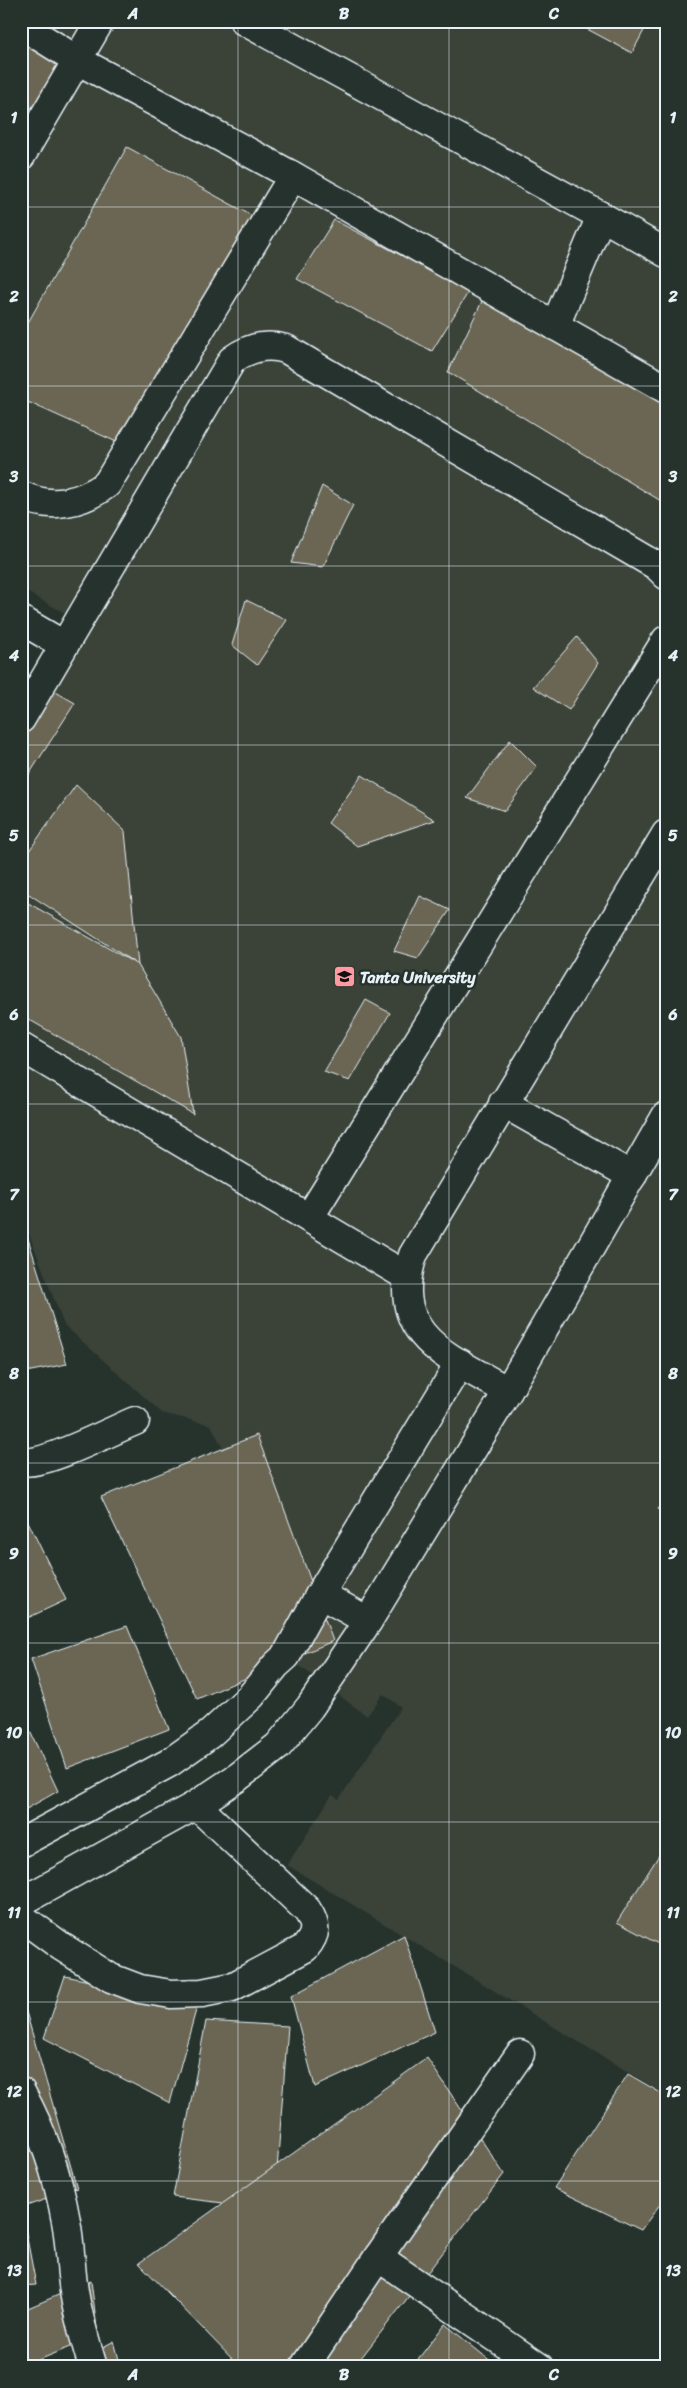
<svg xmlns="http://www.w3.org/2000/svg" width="687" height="2388" viewBox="0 0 687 2388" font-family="Sriracha,sans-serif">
	<rect width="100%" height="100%" fill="#26332d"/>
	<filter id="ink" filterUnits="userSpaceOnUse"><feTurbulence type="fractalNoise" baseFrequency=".02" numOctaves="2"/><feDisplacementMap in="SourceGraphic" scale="10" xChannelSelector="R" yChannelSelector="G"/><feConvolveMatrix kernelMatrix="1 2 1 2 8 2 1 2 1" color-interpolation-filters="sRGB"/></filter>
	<g filter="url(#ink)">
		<path fill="#3a4238" d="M21 21H666V2095L287 1865 332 1795 339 1799 401 1707 383 1694 367 1716 286 1656 251 1505 211 1425 162 1413 64 1325 21 1213V742L47 672 34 665 56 627 70 634 79 621 21 589Z"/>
		<g fill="#6a6652" stroke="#e8f1f8">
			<path d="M572 21H649L632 53Z"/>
			<path d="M21 33 74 63 21 155Z"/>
			<path d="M127 147 265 223 130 448 21 399V335Z"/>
			<path d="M334 220 469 291 432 351 297 279Z"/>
			<path d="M486 293 666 396V504L448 372Z"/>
			<path d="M322 486 353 505 323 567 291 563Z"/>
			<path d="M246 600 287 620 257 665 232 645Z"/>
			<path d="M577 637 598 663 569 710 533 687Z"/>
			<path d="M21 672 75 703 21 787Z"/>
			<path d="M510 740 537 767 505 811 467 798Z"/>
			<path d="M362 775 435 820 357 846 328 823Z"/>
			<path d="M76 785 125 831 138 965 21 889V862Z"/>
			<path d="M420 896 450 910 418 958 394 951Z"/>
			<path d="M21 899 138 965 181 1037 193 1114 21 1015Z"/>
			<path d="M366 1000 390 1013 350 1081 324 1072Z"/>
			<path d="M21 1216 67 1364 21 1373Z"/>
			<path d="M257 1435 333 1641 197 1699 101 1497Z"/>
			<path d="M666 1496V1513L658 1509Z"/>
			<path d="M21 1507 66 1600 21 1621Z"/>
			<path d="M127 1626 169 1729 67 1768 31 1659Z"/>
			<path d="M21 1712 58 1791 21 1812Z"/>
			<path d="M666 1844V1948L617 1922Z"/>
			<path d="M404 1935 435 2032 315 2087 291 1996Z"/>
			<path d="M65 1976 198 2003 170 2103 44 2038Z"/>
			<path d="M22 1998 77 2188 21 2208V1999Z"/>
			<path d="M206 2021 288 2026 274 2209 173 2197Z"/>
			<path d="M427 2058 504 2174 354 2367H240L139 2263Z"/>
			<path d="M628 2074 666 2096V2196L641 2230 554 2188Z"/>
			<path d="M21 2207 36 2285 21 2286Z"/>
			<path d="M91 2281 98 2336 21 2367V2311Z"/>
			<path d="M445 2324 498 2367H412Z"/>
			<path d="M114 2341 121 2367H67Z"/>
		</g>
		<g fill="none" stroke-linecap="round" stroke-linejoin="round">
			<defs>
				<g id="minor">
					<path d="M244 21 601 216 666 253"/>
					<path d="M21 25 77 60 293 176 666 389"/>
					<path d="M21 156 100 21"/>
					<path d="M555 326 601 216"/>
					<path d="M21 495C50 510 82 503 107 484L293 176"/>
					<path d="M21 620 64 645"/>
					<path d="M21 719 232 360C248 348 266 343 286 349L657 566 666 575"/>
					<path d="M21 1047 406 1276"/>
					<path d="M503 1103 632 1176"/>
					<path d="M309 1218 666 640"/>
					<path d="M508 1391C449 1357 387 1336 413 1255L666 834"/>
					<path d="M21 1461C40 1468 113 1430 135 1421"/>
					<path d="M320 1594 368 1621"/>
					<path d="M21 1843 169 1763 210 1734 251 1696 276 1665 286 1656 320 1594 460 1363"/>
					<path d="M21 1902 196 1805 238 1777 278 1746 310 1707 368 1621 508 1391 666 1116"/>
					<path d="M21 1917 62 1947 111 1978 140 1989 171 1994 202 1993 232 1987 305 1948C317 1934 317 1925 307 1910L196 1805"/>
					<path d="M21 2092C43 2132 58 2176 66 2221 71 2246 70 2272 75 2297 79 2321 86 2344 93 2367"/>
					<path d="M378 2257 539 2367"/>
					<path d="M304 2367 378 2257 520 2054"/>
				</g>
			</defs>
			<use href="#minor" stroke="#e8f1f8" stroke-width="31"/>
			<use href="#minor" stroke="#26332d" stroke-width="28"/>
		</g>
	</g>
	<path fill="none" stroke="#e8f1f8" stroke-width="1" stroke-opacity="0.55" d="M238 21V2367M449 21V2367M21 207H666M21 386H666M21 566H666M21 745H666M21 925H666M21 1104H666M21 1284H666M21 1463H666M21 1643H666M21 1822H666M21 2002H666M21 2181H666"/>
	<defs>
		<symbol id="university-square" viewBox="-11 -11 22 22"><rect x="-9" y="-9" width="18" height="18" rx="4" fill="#ff9aa2" stroke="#26332d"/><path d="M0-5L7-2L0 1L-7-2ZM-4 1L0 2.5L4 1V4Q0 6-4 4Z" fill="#111"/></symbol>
	</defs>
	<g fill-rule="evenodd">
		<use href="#university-square" x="332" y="964" width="25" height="25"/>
	</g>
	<g text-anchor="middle" stroke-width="5" stroke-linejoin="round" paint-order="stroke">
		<g font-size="16" font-weight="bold" fill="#e8f1f8" stroke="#26332d" text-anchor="start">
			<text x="360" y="983">Tanta University</text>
		</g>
	</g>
	<rect width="687" height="2388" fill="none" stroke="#26332d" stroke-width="55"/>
	<rect x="28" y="28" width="632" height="2332" fill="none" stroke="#e8f1f8" stroke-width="2"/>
	<g font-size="16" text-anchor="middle" font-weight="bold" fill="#e8f1f8">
		<text x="133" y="19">A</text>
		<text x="344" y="19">B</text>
		<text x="554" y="19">C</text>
		<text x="14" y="123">1</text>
		<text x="673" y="123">1</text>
		<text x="14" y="302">2</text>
		<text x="673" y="302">2</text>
		<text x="14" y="482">3</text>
		<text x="673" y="482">3</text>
		<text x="14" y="661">4</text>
		<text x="673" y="661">4</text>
		<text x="14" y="841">5</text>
		<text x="673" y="841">5</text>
		<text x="14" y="1020">6</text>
		<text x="673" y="1020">6</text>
		<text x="14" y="1200">7</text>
		<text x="673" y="1200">7</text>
		<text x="14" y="1379">8</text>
		<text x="673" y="1379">8</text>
		<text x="14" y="1559">9</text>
		<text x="673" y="1559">9</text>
		<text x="14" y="1738">10</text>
		<text x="673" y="1738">10</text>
		<text x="14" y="1918">11</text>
		<text x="673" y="1918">11</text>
		<text x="14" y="2097">12</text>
		<text x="673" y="2097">12</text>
		<text x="14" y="2276">13</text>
		<text x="673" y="2276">13</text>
		<text x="133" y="2380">A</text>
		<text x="344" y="2380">B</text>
		<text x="554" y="2380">C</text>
	</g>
</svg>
